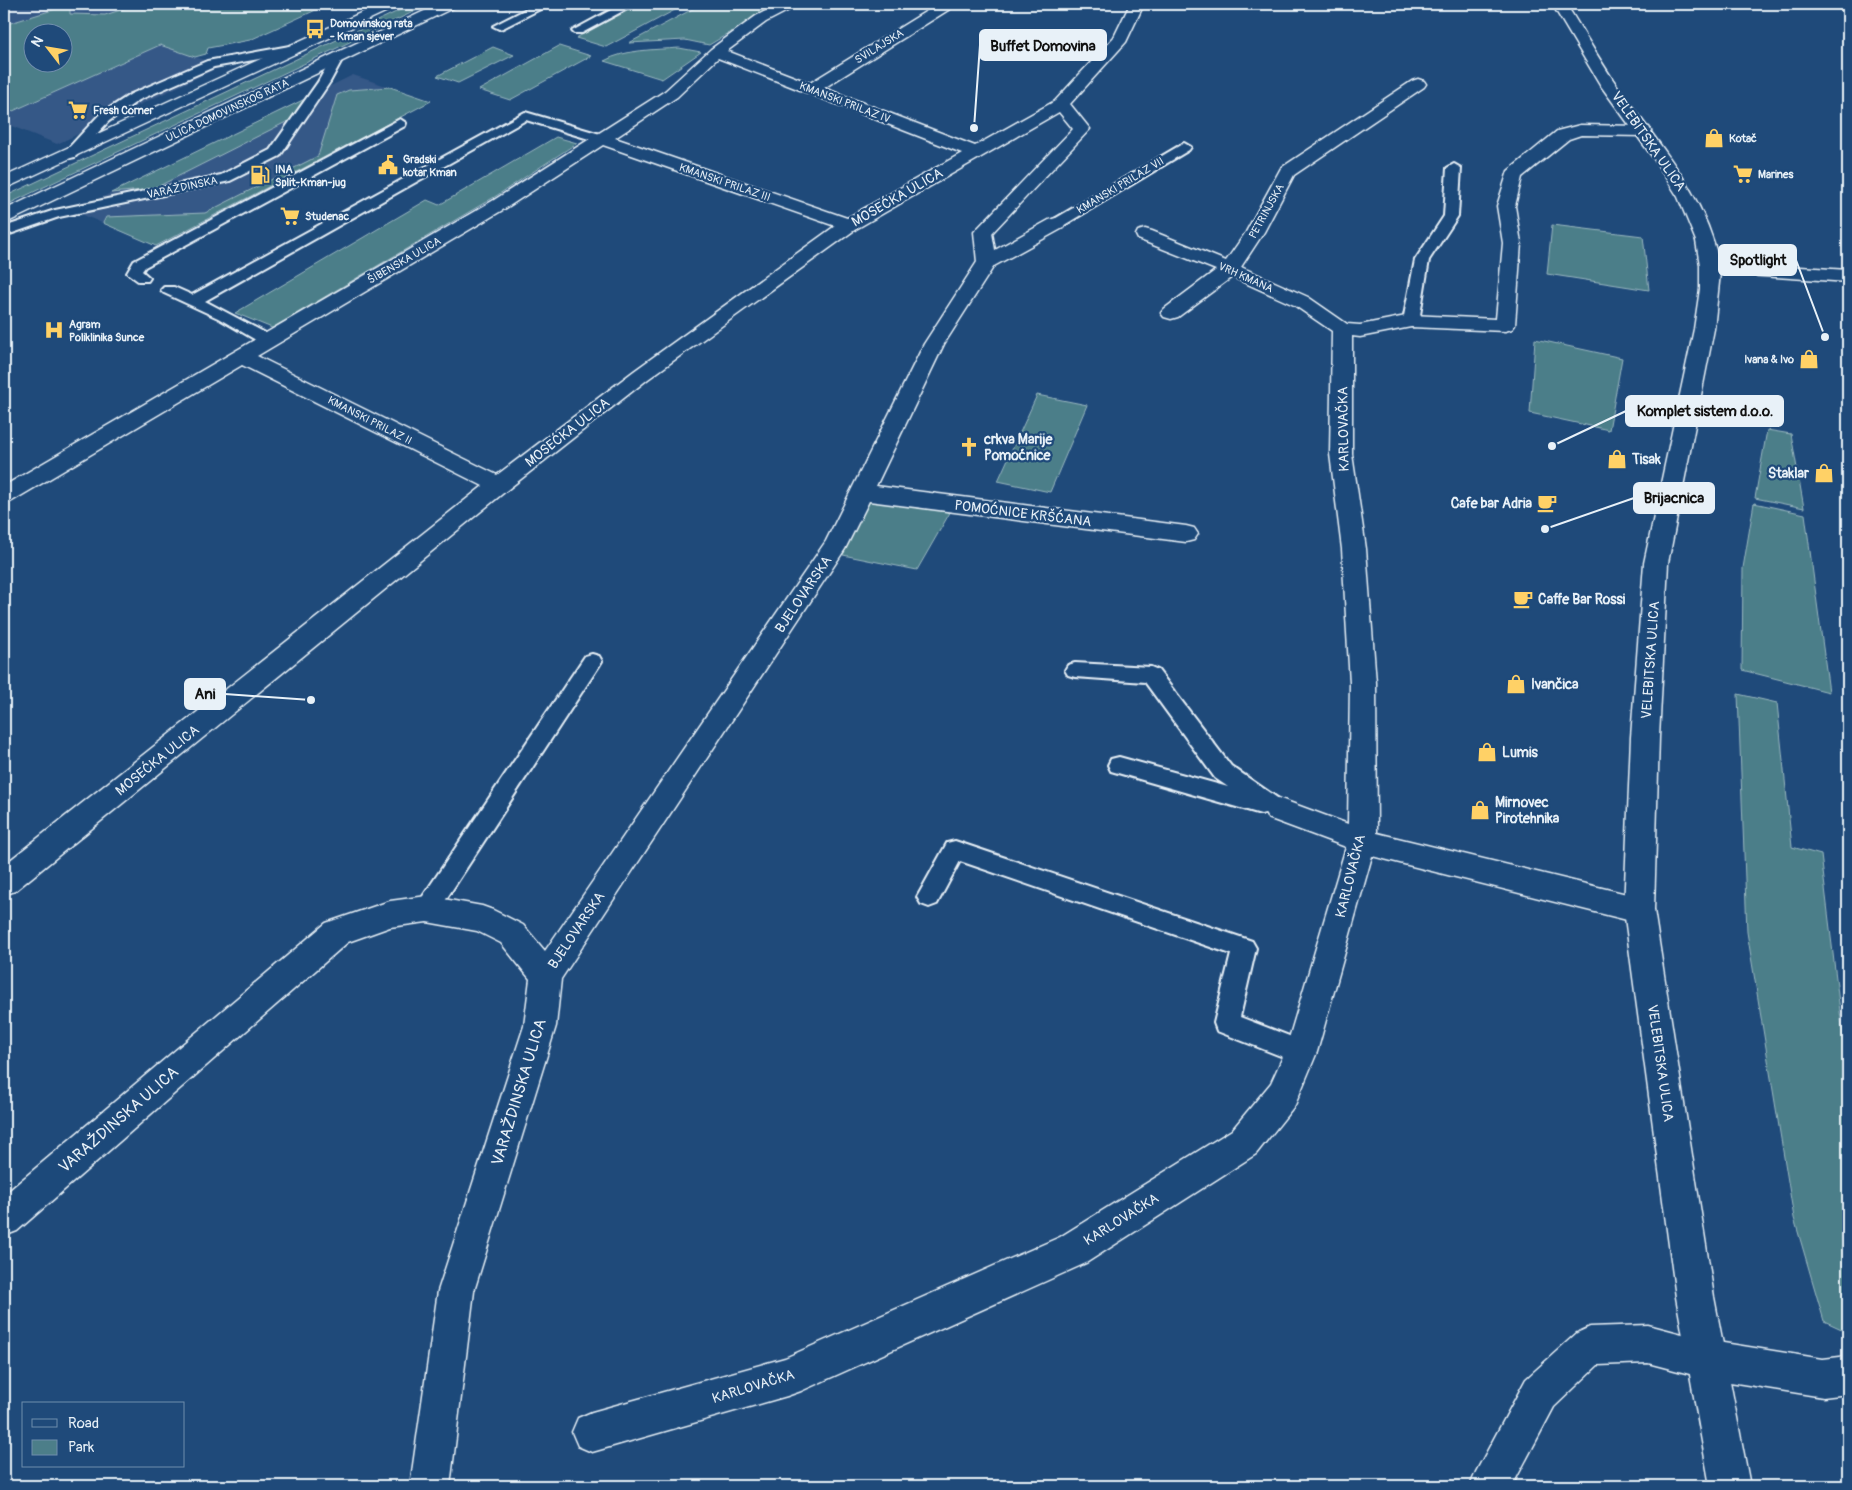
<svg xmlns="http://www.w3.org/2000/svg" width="1852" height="1490" viewBox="0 0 1852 1490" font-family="Pangolin,sans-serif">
	<rect width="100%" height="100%" fill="#1f4a7a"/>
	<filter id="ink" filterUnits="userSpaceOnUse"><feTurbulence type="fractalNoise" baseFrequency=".02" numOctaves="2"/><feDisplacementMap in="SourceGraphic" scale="10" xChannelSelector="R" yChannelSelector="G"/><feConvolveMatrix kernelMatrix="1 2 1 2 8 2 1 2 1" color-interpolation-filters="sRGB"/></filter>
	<g filter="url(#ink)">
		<g fill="#365887">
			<path d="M4 4H59V8L4 25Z"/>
			<path d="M70 4H139L105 15 70 14Z"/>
			<path d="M160 45 222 66 57 144 4 123V115Z"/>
			<path d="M353 75 431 101 156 246 74 211Z"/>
		</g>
		<g fill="#4c7e89" stroke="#9ab8c0" fill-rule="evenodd">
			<path d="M59 4H70V14L105 15 139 4H343L335 7 318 9 250 40 208 48 206 54 195 57 160 45 4 115V25L59 8ZM32 32H62V62H32Z"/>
			<path d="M413 4H430L4 206V197Z"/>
			<path d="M640 4H686L606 47 576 38Z"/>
			<path d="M702 4H778L709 45 685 40 629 43Z"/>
			<path d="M559 46 591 56 510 100 479 90Z"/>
			<path d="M493 47 514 55 458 83 437 76Z"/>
			<path d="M679 48 701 52 662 79 604 61C626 49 654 50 679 48Z"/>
			<path d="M390 87 431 101 156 246 103 223 106 217 205 213 318 156 337 95 349 90Z"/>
			<path d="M307 98 292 119 153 189 111 193Z"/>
			<path d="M556 137 577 143 496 196 272 328 235 313 427 200 439 205Z"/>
			<path d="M1552 225 1643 236 1649 290 1547 274Z"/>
			<path d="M1535 339 1622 358 1609 430 1530 413Z"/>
			<path d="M1037 395 1087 405 1050 492 998 481Z"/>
			<path d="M1767 430 1791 434 1804 508 1755 498Z"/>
			<path d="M868 499 952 509 917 570 843 555Z"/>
			<path d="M1754 503 1805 514 1829 692 1742 670 1743 568Z"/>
			<path d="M1738 694 1777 703 1792 847 1821 855 1848 1077V1332L1824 1321 1794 1218 1747 932Z"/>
		</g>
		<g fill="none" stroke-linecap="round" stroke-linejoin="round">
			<defs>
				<g id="lane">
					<path d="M536 4H550L503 28 499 29 493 26Z"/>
					<path d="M622 4H636L582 33H574L572 31Z"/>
					<path d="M295 45 301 49 299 52 214 67 139 100 109 121 75 157 70 158 63 154 99 115 131 94 207 61Z"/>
					<path d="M337 54 343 58 330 82 280 156 230 181 59 217 4 236V227L55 210 221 175 270 150 318 82 333 55Z"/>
					<path d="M525 112 607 136 609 139 602 143 526 120 205 301 273 337 275 340 273 343H261L218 318 164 293 161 290 164 287H174L192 295Z"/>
					<path d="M400 119 406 123 405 126 145 267 142 271 150 278 148 281H138L127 273 134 261Z"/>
					<path d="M1184 143 1191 147 1189 150 1061 227H1051L1049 224 1051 221Z"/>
					<path d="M1454 164 1461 168 1458 216 1429 260 1419 321 1417 324H1405L1403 321 1415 260 1444 216 1447 168Z"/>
					<path d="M592 654 599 656 602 661 599 666 435 916 427 919 419 916 415 909 419 902 585 656Z"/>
					<path d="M1075 663 1151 667 1158 670 1231 766 1286 804 1289 810 1286 816 1278 819 1265 813 1261 814 1111 771 1108 765 1111 759 1119 757 1228 787 1215 778 1145 682 1075 677 1068 675 1065 670 1068 665Z"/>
					<path d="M955 841 1252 941 1256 948 1240 1017 1310 1044 1314 1052 1310 1060 1301 1064 1217 1031 1214 1023 1231 954 960 861 937 904 929 907 921 904 917 897 921 890 947 843Z"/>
				</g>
				<g id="street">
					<path d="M779 4H797L795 7 766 22 727 51 810 83 938 4H955L953 7 824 88 975 146 1055 101 1114 37 1130 4H1144L1126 42 1070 104 1090 129 992 233 995 250 1049 220 1056 218 1063 220 1065 224 1063 228 994 266 944 344 876 486 1186 526 1194 528 1198 534 1194 540 1186 542 869 501 845 549 561 979 556 1026 474 1291 450 1486H410L438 1291 524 1026 530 979 501 943 477 931 427 922 390 927 348 942 17 1231 4 1236V1195L326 923 390 901 427 896 482 906 493 910 523 925 545 951 826 541 924 344 977 262 974 232 1073 129 1059 112 856 229 648 379 507 490 15 891 4 895V865L483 486 242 365 12 501 4 504V486L494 200 665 91 711 49 756 16ZM718 58 962 153 847 218 615 138 677 97ZM603 145 835 226 634 371 497 475 257 356 506 208Z"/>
					<path d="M1418 79 1424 81 1426 84 1424 87 1294 175 1264 232 1241 267 1308 297 1347 324 1360 325 1411 315 1496 319 1503 243 1497 206 1508 171 1557 131 1580 125 1643 126 1649 127 1651 131 1649 135 1643 136 1581 135 1569 139 1522 177 1515 206 1521 243 1515 325 1512 329 1505 331 1411 327 1360 337 1352 336V454L1366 549 1376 683 1377 833 1639 897 1650 901 1654 910 1650 919 1639 923 1372 856 1317 1052 1295 1105 1256 1154 1086 1263 801 1391 787 1396 592 1452 578 1446 572 1432 578 1418 592 1412 785 1358 1060 1237 1232 1130 1271 1083 1285 1052 1346 847 1268 818 1264 810 1268 802 1278 798 1348 824 1350 683 1342 549 1330 454 1332 331 1294 305 1232 277 1178 317 1171 319 1164 317 1161 313 1164 309 1216 270 1138 239 1136 235 1138 231 1145 229 1152 231 1226 261 1246 232 1281 168 1412 81Z"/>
					<path d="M1648 1325 1705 1340 1823 1359 1848 1356V1394L1823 1397 1705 1378 1648 1363 1598 1365 1554 1407 1512 1486H1470L1476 1472 1526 1379 1577 1333 1590 1327Z"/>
				</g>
				<g id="secondary">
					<path d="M380 4H398L396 7 4 189V177Z"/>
					<path d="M439 4H457L455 7 10 221 4 222V210Z"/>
					<path d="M1552 4H1566C1585 34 1602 65 1623 94 1662 149 1704 194 1719 262L1848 270V282L1720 273 1714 329 1668 563 1659 737 1654 910 1714 1297 1750 1486H1710L1676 1297 1624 910 1631 737 1644 563 1694 329 1700 289V265L1696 241 1678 197 1654 159 1601 86Z"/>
				</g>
			</defs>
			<use href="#lane" stroke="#e8f1f8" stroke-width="4"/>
			<use href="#street" stroke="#e8f1f8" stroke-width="3"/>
			<use href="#secondary" stroke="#e8f1f8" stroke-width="3"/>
			<use href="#lane" fill="#1f4a7a" fill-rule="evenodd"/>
			<use href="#street" fill="#1f4a7a" fill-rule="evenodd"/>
			<use href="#secondary" fill="#1f4a7a" fill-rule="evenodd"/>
		</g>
	</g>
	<defs>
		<symbol id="bus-bare" viewBox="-9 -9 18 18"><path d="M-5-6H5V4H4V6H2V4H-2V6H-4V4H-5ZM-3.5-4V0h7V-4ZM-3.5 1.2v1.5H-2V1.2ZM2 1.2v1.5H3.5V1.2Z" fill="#ffd166" stroke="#1f4a7a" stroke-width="2.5" paint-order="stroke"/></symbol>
		<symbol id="supermarket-bare" viewBox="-9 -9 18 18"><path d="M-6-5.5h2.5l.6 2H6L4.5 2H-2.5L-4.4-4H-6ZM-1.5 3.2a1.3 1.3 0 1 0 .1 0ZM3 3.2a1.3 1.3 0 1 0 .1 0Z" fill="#ffd166" stroke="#1f4a7a" stroke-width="2.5" paint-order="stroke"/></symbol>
		<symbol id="shop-bare" viewBox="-9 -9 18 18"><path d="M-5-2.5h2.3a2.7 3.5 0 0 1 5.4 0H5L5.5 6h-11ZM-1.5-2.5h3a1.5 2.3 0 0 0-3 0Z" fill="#ffd166" stroke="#1f4a7a" stroke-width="2.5" paint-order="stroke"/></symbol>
		<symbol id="civic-bare" viewBox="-9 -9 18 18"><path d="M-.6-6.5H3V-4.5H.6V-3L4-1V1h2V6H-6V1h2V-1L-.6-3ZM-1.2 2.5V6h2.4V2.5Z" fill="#ffd166" stroke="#1f4a7a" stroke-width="2.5" paint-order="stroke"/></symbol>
		<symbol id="fuel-bare" viewBox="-9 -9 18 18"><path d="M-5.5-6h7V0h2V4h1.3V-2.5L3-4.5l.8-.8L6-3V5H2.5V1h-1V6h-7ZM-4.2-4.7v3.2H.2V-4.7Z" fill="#ffd166" stroke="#1f4a7a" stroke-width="2.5" paint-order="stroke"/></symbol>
		<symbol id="hospital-bare" viewBox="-9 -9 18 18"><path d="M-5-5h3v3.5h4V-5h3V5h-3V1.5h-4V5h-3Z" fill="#ffd166" stroke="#1f4a7a" stroke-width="2.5" paint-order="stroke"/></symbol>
		<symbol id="church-bare" viewBox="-9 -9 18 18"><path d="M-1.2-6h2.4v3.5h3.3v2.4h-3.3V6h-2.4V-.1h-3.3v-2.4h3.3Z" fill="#ffd166" stroke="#1f4a7a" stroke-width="2.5" paint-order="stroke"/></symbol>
		<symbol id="cafe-bare" viewBox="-9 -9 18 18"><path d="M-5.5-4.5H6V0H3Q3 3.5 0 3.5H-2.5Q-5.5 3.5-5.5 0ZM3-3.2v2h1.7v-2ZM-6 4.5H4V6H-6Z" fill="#ffd166" stroke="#1f4a7a" stroke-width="2.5" paint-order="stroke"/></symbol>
	</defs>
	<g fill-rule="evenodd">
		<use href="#bus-bare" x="301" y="15" width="28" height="28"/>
		<use href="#supermarket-bare" x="64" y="96" width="28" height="28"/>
		<use href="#shop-bare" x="1700" y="124" width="28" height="28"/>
		<use href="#civic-bare" x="374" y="151" width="28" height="28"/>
		<use href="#supermarket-bare" x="1729" y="160" width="28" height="28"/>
		<use href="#fuel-bare" x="246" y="161" width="28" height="28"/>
		<use href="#supermarket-bare" x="276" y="202" width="28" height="28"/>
		<use href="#hospital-bare" x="40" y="316" width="28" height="28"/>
		<use href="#shop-bare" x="1795" y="345" width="28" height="28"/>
		<use href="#church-bare" x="955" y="433" width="28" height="28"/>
		<use href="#shop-bare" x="1603" y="445" width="28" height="28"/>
		<use href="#shop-bare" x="1810" y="459" width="28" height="28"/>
		<use href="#cafe-bare" x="1533" y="489" width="28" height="28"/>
		<use href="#cafe-bare" x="1509" y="585" width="28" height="28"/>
		<use href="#shop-bare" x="1502" y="670" width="28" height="28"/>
		<use href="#shop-bare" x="1473" y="738" width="28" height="28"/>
		<use href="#shop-bare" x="1466" y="796" width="28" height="28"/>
	</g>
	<g text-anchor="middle" stroke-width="4.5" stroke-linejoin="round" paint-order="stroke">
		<g font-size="11" font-weight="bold" fill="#e8f1f8" stroke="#1f4a7a" text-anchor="start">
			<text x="330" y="27">Domovinskog rata<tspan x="330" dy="13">- Kman sjever</tspan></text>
			<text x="93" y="114">Fresh Corner</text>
			<text x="1729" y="142">Kotač</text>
			<text x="403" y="163">Gradski<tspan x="403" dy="13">kotar Kman</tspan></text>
			<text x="275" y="173">INA<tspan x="275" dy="13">Split-Kman-jug</tspan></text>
			<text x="1758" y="178">Marines</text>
			<text x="305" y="220">Studenac</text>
			<text x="69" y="328">Agram<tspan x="69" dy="13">Poliklinika Sunce</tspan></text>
			<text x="1794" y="363" text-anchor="end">Ivana &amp; Ivo</text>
		</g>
		<g font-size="11" fill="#e8f1f8" stroke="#1f4a7a">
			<text transform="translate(879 46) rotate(-32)" y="4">SVILAJSKA</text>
			<text transform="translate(845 102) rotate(21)" y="4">KMANSKI PRILAZ IV</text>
			<text transform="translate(227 110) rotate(-25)" y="4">ULICA DOMOVINSKOG RATA</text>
			<text transform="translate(725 182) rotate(19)" y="4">KMANSKI PRILAZ III</text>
			<text transform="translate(1120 185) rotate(-31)" y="4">KMANSKI PRILAZ VII</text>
			<text transform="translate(182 187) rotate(-12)" y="4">VARAŽDINSKA</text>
			<text transform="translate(1266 211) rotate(-61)" y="4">PETRINJSKA</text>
			<text transform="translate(404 260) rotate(-30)" y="4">ŠIBENSKA ULICA</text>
			<text transform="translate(1246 277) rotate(24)" y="4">VRH KMANA</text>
			<text transform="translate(370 420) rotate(27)" y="4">KMANSKI PRILAZ II</text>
		</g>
		<g font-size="14" fill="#e8f1f8" stroke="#1f4a7a">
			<text transform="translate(1649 141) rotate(55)" y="5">VELEBITSKA ULICA</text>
			<text transform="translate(897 197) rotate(-30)" y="5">MOSEĆKA ULICA</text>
			<text transform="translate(1343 429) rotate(-91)" y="5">KARLOVAČKA</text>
			<text transform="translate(567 432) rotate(-38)" y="5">MOSEĆKA ULICA</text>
			<text transform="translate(1023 513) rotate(7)" y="5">POMOĆNICE KRŠĆANA</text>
			<text transform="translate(803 594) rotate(-56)" y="5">BJELOVARSKA</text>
			<text transform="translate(1650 660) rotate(-86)" y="5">VELEBITSKA ULICA</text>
			<text transform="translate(157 760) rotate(-39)" y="5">MOSEĆKA ULICA</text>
			<text transform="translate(1350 876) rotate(-76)" y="5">KARLOVAČKA</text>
			<text transform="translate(576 930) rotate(-56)" y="5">BJELOVARSKA</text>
			<text transform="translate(1661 1063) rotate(82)" y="5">VELEBITSKA ULICA</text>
			<text transform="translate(1121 1219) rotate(-32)" y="5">KARLOVAČKA</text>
			<text transform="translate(753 1386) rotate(-17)" y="5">KARLOVAČKA</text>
		</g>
		<g font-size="14" font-weight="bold" fill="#e8f1f8" stroke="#1f4a7a" text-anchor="start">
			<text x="984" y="444">crkva Marije<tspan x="984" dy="16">Pomoćnice</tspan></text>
			<text x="1632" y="464">Tisak</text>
			<text x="1809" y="478" text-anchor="end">Staklar</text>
			<text x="1532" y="508" text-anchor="end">Cafe bar Adria</text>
			<text x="1538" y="604">Caffe Bar Rossi</text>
			<text x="1531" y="689">Ivančica</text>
			<text x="1502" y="757">Lumis</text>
			<text x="1495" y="807">Mirnovec<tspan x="1495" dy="16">Pirotehnika</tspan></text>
		</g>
		<g font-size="16" fill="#e8f1f8" stroke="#1f4a7a">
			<text transform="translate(518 1092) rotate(-73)" y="6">VARAŽDINSKA ULICA</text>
			<text transform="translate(118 1119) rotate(-41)" y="6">VARAŽDINSKA ULICA</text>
		</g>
	</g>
	<path fill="none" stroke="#e8f1f8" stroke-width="2" d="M974 128L980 45M1825 337L1796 260M1552 446L1626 411M1545 529L1634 498M311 700L225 694"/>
	<g fill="#e8f1f8" stroke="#1f4a7a" stroke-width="2">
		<circle cx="974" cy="128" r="5"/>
		<circle cx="1825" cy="337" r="5"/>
		<circle cx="1552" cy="446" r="5"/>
		<circle cx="1545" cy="529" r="5"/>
		<circle cx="311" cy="700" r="5"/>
	</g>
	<g fill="#e8f1f8" stroke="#e8f1f8" stroke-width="2">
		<rect x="980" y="30" width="126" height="30" rx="5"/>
		<rect x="1719" y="245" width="77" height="30" rx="5"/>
		<rect x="1626" y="396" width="157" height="30" rx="5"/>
		<rect x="1634" y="483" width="80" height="30" rx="5"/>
		<rect x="185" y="679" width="40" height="30" rx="5"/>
	</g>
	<g font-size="15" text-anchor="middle" font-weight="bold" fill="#111">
		<text x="1043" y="51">Buffet Domovina</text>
		<text x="1758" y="265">Spotlight</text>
		<text x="1705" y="416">Komplet sistem d.o.o.</text>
		<text x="1674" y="503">Brijacnica</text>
		<text x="205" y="699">Ani</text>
	</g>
	<rect width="1852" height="1490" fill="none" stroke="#1f4a7a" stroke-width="20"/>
	<rect x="10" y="10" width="1832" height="1470" fill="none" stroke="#e8f1f8" stroke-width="2" filter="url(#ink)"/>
	<rect x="22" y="1402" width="162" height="65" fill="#1f4a7a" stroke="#6f8dac"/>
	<rect x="32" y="1419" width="25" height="8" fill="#1f4a7a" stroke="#6f8dac"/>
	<text x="68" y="1428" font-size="15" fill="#e8f1f8">Road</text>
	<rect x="32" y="1440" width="25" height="15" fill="#4c7e89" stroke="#6f8dac"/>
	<text x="68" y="1452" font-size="15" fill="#e8f1f8">Park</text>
	<g transform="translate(48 48) rotate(301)"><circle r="24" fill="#1f4a7a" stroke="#6f8dac"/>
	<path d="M0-4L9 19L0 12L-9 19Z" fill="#ffd166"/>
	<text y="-8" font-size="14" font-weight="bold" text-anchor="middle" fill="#e8f1f8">N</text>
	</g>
</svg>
